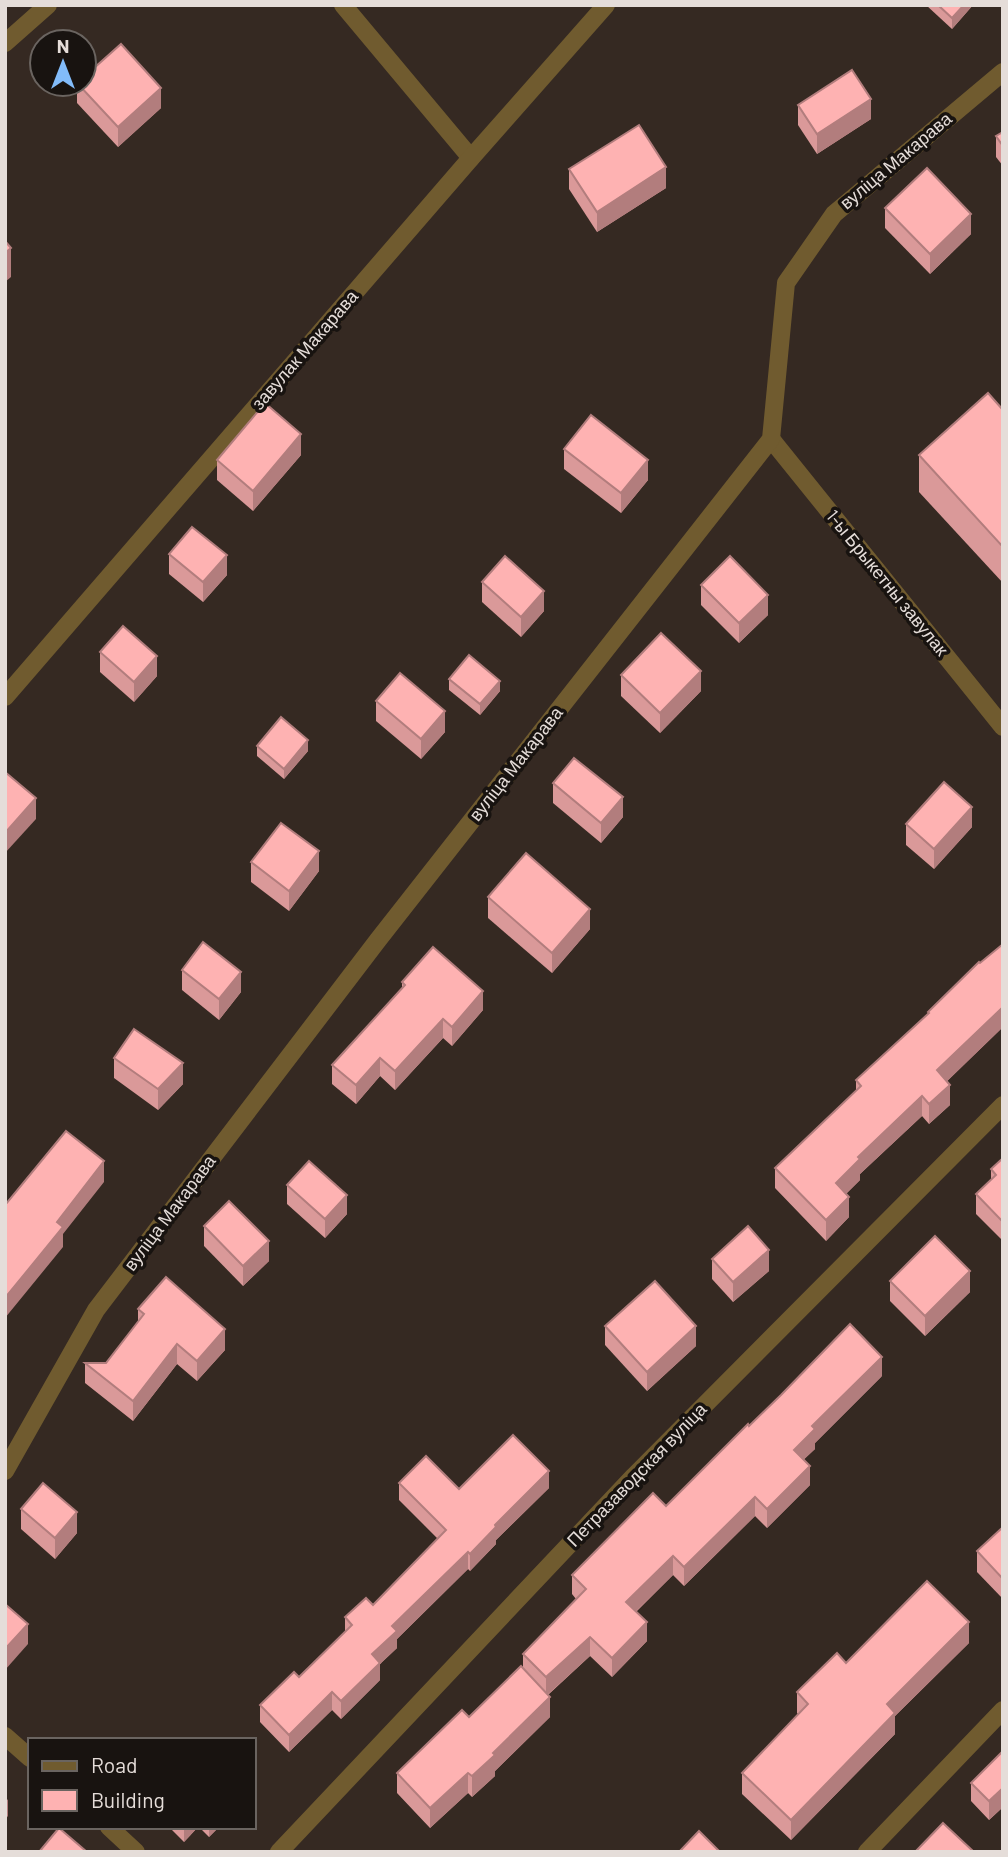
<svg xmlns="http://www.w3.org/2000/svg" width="1008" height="1857" viewBox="0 0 1008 1857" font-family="Barlow,sans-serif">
	<rect width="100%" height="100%" fill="#352922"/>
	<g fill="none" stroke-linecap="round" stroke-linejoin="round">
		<g stroke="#705b2f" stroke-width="18">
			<path d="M343 5 471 158"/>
			<path d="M5 43 48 5"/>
			<path d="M771 439 1003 727"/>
			<path d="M5 697 471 158 606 5"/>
			<path d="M5 1471 96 1310 378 940 771 439 786 283 834 214 1003 72"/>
			<path d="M5 1736 30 1758"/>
			<path d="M109 1827 136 1852"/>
			<path d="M279 1852 634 1476 1003 1105"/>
			<path d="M867 1852 1003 1710"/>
		</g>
	</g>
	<g fill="#da9999">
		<path d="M926 5H973L952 29Z"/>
		<path d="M77 84 161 108 118 147 77 103Z"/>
		<path d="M798 105 871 119 817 154 798 125Z"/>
		<path d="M1003 132V166L996 157V136Z"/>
		<path d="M569 169 666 188 597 232 569 189Z"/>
		<path d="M885 208 971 234 930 274 885 228Z"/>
		<path d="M1003 410V583L919 492V455Z"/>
		<path d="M564 449 648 480 621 513 564 469Z"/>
		<path d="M301 455 253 511 217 480V460Z"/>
		<path d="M169 554 227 575 203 602 169 574Z"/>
		<path d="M482 582 544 611 521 637 482 602Z"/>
		<path d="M701 585 768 615 739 643 701 605Z"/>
		<path d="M100 652 157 676 134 702 100 672Z"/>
		<path d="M621 675 701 691 660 733 621 696Z"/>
		<path d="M449 679 500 691 480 715 449 690Z"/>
		<path d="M376 701 445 732 421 759 376 721Z"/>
		<path d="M257 746 308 751 284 779 257 756Z"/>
		<path d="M553 783 623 817 601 843 553 803Z"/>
		<path d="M906 824 972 827 934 869 906 845Z"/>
		<path d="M251 862 319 871 289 911 251 882Z"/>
		<path d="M488 897 590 929 552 973 488 918Z"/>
		<path d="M1003 944V1027L947 1081 950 1105 929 1124 922 1116 860 1174V1180L846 1194 849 1217 826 1241 775 1188V1168L856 1091V1080L928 1014V1012Z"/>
		<path d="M182 970 241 992 219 1020 182 990Z"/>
		<path d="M402 982 483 1010 452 1046 443 1038 395 1090 380 1076 356 1104 332 1084V1065L402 988Z"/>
		<path d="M114 1058 183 1084 158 1110 114 1078Z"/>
		<path d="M1003 1158V1241L976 1214V1194L991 1180V1169Z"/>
		<path d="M287 1185 347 1214 325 1238 287 1204Z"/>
		<path d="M204 1226 269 1261 243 1286 204 1246Z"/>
		<path d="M712 1259 769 1271 733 1302 712 1279Z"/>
		<path d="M890 1281 970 1292 925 1336 890 1301Z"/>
		<path d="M138 1309 225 1350 197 1381 177 1364 133 1421 85 1383V1363H106L138 1322Z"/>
		<path d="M605 1326 696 1346 647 1391 605 1345Z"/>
		<path d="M882 1376 815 1443V1449L804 1459 810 1485 767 1528 755 1516 684 1586 673 1575 636 1612 647 1641 612 1677 590 1656 548 1695 550 1717 495 1771V1776L472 1797 468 1793 430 1828 397 1793V1773L469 1717 523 1669V1654L576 1599 572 1594V1575L666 1506 749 1426Z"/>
		<path d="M399 1483 459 1489 549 1488 496 1540V1544L470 1571 468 1569 397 1639V1648L380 1664V1680L341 1719 332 1710 289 1752 260 1722V1705L299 1677 345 1632V1617L373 1605 438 1539 399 1500Z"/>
		<path d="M21 1509 77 1533 55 1559 21 1529Z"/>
		<path d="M1003 1527V1599L977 1572V1551Z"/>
		<path d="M969 1643 895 1716V1734L791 1840 742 1794V1773L798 1714 797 1713V1692L846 1663Z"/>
		<path d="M1003 1751V1809L1002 1808 989 1820 971 1801V1783Z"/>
		<path d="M169 1827H198L184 1842Z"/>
		<path d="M199 1827H219L209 1837Z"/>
	</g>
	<g fill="#b27d7d">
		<path d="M964 5H973L952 29V18Z"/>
		<path d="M161 88V108L118 147V127Z"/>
		<path d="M871 99V119L817 154V134Z"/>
		<path d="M666 167V188L597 232V212Z"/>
		<path d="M971 214V234L930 274V254Z"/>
		<path d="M11 248V277L5 282V253Z"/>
		<path d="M301 434V455L253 511V491Z"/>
		<path d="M648 460V480L621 513V493Z"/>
		<path d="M227 555V575L203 602V582Z"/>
		<path d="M544 591V611L521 637V617Z"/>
		<path d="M768 595V615L739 643V623Z"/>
		<path d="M157 656V676L134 702V682Z"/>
		<path d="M701 671V691L660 733V713Z"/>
		<path d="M500 681V691L480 715V704Z"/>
		<path d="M445 711V732L421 759V739Z"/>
		<path d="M308 740V751L284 779V769Z"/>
		<path d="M623 797V817L601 843V823Z"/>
		<path d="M36 798V819L5 853V833Z"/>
		<path d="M972 807V827L934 869V849Z"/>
		<path d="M319 851V871L289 911V891Z"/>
		<path d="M590 909V929L552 973V953Z"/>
		<path d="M241 972V992L219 1020V999Z"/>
		<path d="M483 991V1010L452 1046V1027Z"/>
		<path d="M1003 1007V1027L937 1091V1070Z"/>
		<path d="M443 1019V1038L395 1090V1071Z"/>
		<path d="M380 1058V1076L356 1104V1085Z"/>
		<path d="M183 1063V1084L158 1110V1089Z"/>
		<path d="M950 1085V1105L929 1124V1104Z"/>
		<path d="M922 1096V1116L860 1174V1180L836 1203V1183L858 1157Z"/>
		<path d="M104 1161V1182L63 1234V1247L5 1318V1298L57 1222Z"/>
		<path d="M347 1195V1214L325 1238V1219Z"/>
		<path d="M849 1197V1217L826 1241V1220Z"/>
		<path d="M269 1241V1261L243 1286V1266Z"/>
		<path d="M769 1250V1271L733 1302V1282Z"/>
		<path d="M970 1271V1292L925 1336V1316Z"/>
		<path d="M696 1326V1346L647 1391V1372Z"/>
		<path d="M225 1329V1350L197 1381V1361Z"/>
		<path d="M177 1344V1364L133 1421V1401Z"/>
		<path d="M882 1357V1376L815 1443V1449L794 1469V1450L812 1426Z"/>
		<path d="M810 1466V1485L767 1528V1509Z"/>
		<path d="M549 1471V1488L496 1540V1544L470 1571V1554L495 1525Z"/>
		<path d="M755 1497V1516L684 1586V1567Z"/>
		<path d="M77 1512V1533L55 1559V1538Z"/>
		<path d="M468 1552V1569L397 1639V1648L380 1664V1680L341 1719V1701L392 1626Z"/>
		<path d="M673 1556V1575L626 1621V1602Z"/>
		<path d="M647 1622V1641L612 1677V1658Z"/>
		<path d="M969 1622V1643L895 1716V1734L791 1840V1820L887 1704Z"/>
		<path d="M28 1624V1644L5 1670V1649Z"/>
		<path d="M590 1637V1656L546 1696V1677Z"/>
		<path d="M332 1692V1710L289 1752V1735Z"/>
		<path d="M550 1697V1717L495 1771V1776L472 1797V1776L493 1753Z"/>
		<path d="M468 1773V1793L430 1828V1808Z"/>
		<path d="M1002 1789V1808L989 1820V1801Z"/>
		<path d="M8 1799V1816L5 1820V1803Z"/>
		<path d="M184 1827H198L184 1842Z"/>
		<path d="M209 1827H219L209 1837Z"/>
	</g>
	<g fill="#feb2b2" stroke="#b27d7d" stroke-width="2">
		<path d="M938 5H964L952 18Z"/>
		<path d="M121 44 161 88 118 127 78 84H84V77Z"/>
		<path d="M852 70 871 99 817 134 798 105Z"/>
		<path d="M639 125 666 167 597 212 569 169Z"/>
		<path d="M1003 132V146L996 136Z"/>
		<path d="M927 168 971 214 930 254 885 208Z"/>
		<path d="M5 241 11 248 5 253Z"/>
		<path d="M988 393 1003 410V547L919 455Z"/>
		<path d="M265 403 301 434 253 491 217 460Z"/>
		<path d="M591 415 648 460 621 493 564 449Z"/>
		<path d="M192 527 227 555 203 582 169 554Z"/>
		<path d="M505 556 544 591 521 617 482 582Z"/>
		<path d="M730 556 768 595 739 623 701 585Z"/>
		<path d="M123 626 157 656 134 682 100 652Z"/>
		<path d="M661 633 701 671 660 713 621 675Z"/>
		<path d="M469 655 500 681 480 704 449 679Z"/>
		<path d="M400 673 445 711 421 739 376 701Z"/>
		<path d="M281 717 308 740 284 769 257 746Z"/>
		<path d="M574 758 623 797 601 823 553 783Z"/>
		<path d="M5 772 36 798 5 833Z"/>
		<path d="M944 782 972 807 934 849 906 824Z"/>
		<path d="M281 823 319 851 289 891 251 862Z"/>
		<path d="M526 853 590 909 552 953 488 897Z"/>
		<path d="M203 942 241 972 219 999 182 970Z"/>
		<path d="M1003 944V1007L937 1070 950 1085 929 1104 922 1096 858 1157 860 1159 836 1183 849 1197 826 1220 775 1168 861 1086 856 1080 929 1013 928 1012 979 962 980 963Z"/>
		<path d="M433 947 483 991 452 1027 443 1019 395 1071 380 1058 356 1085 332 1065 405 985 402 982Z"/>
		<path d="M134 1029 183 1063 158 1089 114 1058Z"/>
		<path d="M66 1131 104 1161 57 1222 63 1227 5 1298V1205Z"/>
		<path d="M1003 1158V1222L976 1194 996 1175 991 1169Z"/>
		<path d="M309 1161 347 1195 325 1219 287 1185Z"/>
		<path d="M229 1201 269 1241 243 1266 204 1226Z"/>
		<path d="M748 1226 769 1250 733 1282 712 1259Z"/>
		<path d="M935 1236 970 1271 925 1316 890 1281Z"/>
		<path d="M166 1277 225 1329 197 1361 177 1344 133 1401 85 1363H106L144 1314 138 1309Z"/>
		<path d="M655 1281 696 1326 647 1372 605 1326Z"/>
		<path d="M850 1324 882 1357 812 1426 815 1429 794 1450 810 1466 767 1509 755 1497 684 1567 673 1556 626 1602 647 1622 612 1658 590 1637 546 1677 523 1654 586 1589 572 1575 653 1493 666 1506 748 1424 749 1426 781 1395Z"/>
		<path d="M513 1435 549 1471 495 1525 496 1527 470 1554 468 1552 392 1626 397 1631 372 1654 380 1663 341 1701 332 1692 289 1735 260 1705 294 1672 299 1677 352 1625 345 1617 366 1598 373 1605 446 1530 399 1483 426 1456 459 1489Z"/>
		<path d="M43 1483 77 1512 55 1538 21 1509Z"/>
		<path d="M1003 1527V1579L977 1551Z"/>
		<path d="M927 1581 969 1622 887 1704 895 1713 791 1820 742 1773 808 1704 797 1692 837 1653 846 1663Z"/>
		<path d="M5 1604 28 1624 5 1649Z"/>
		<path d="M521 1666 550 1697 493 1753 495 1755 472 1776 468 1773 430 1808 397 1773 462 1710 469 1717Z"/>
		<path d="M1003 1751V1790L1002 1789 989 1801 971 1783Z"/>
		<path d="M943 1823 974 1852H915Z"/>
		<path d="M59 1828 87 1852H39Z"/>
		<path d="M699 1831 720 1852H679Z"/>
	</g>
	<g text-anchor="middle" stroke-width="7" stroke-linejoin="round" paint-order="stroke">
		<g font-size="18" fill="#e5ddd9" stroke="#181310">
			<text transform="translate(896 161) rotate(-40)" y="6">вуліца Макарава</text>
			<text transform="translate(305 350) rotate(-49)" y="6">завулак Макарава</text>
			<text transform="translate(887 583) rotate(51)" y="6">1-ы Брыкетны завулак</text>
			<text transform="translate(516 764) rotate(-52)" y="6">вуліца Макарава</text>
			<text transform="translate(170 1213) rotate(-53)" y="6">вуліца Макарава</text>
			<text transform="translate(637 1475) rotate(-46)" y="6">Петразаводская вуліца</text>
		</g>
	</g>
	<rect width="1008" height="1857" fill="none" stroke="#e5ddd9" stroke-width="14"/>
	<rect x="28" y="1738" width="228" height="91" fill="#181310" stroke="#6a6460" stroke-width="2"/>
	<rect x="42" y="1761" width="35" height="10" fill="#705b2f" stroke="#6a6460" stroke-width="2"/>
	<text x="91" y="1773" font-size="21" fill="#e5ddd9">Road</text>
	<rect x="42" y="1790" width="35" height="21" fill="#feb2b2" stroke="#6a6460" stroke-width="2"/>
	<text x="91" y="1808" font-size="21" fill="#e5ddd9">Building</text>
	<g transform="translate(63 63)"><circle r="33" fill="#181310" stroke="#6a6460" stroke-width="2"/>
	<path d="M0-5L12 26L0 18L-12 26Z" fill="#82bcfa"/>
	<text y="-10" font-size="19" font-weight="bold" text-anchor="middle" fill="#e5ddd9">N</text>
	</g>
</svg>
